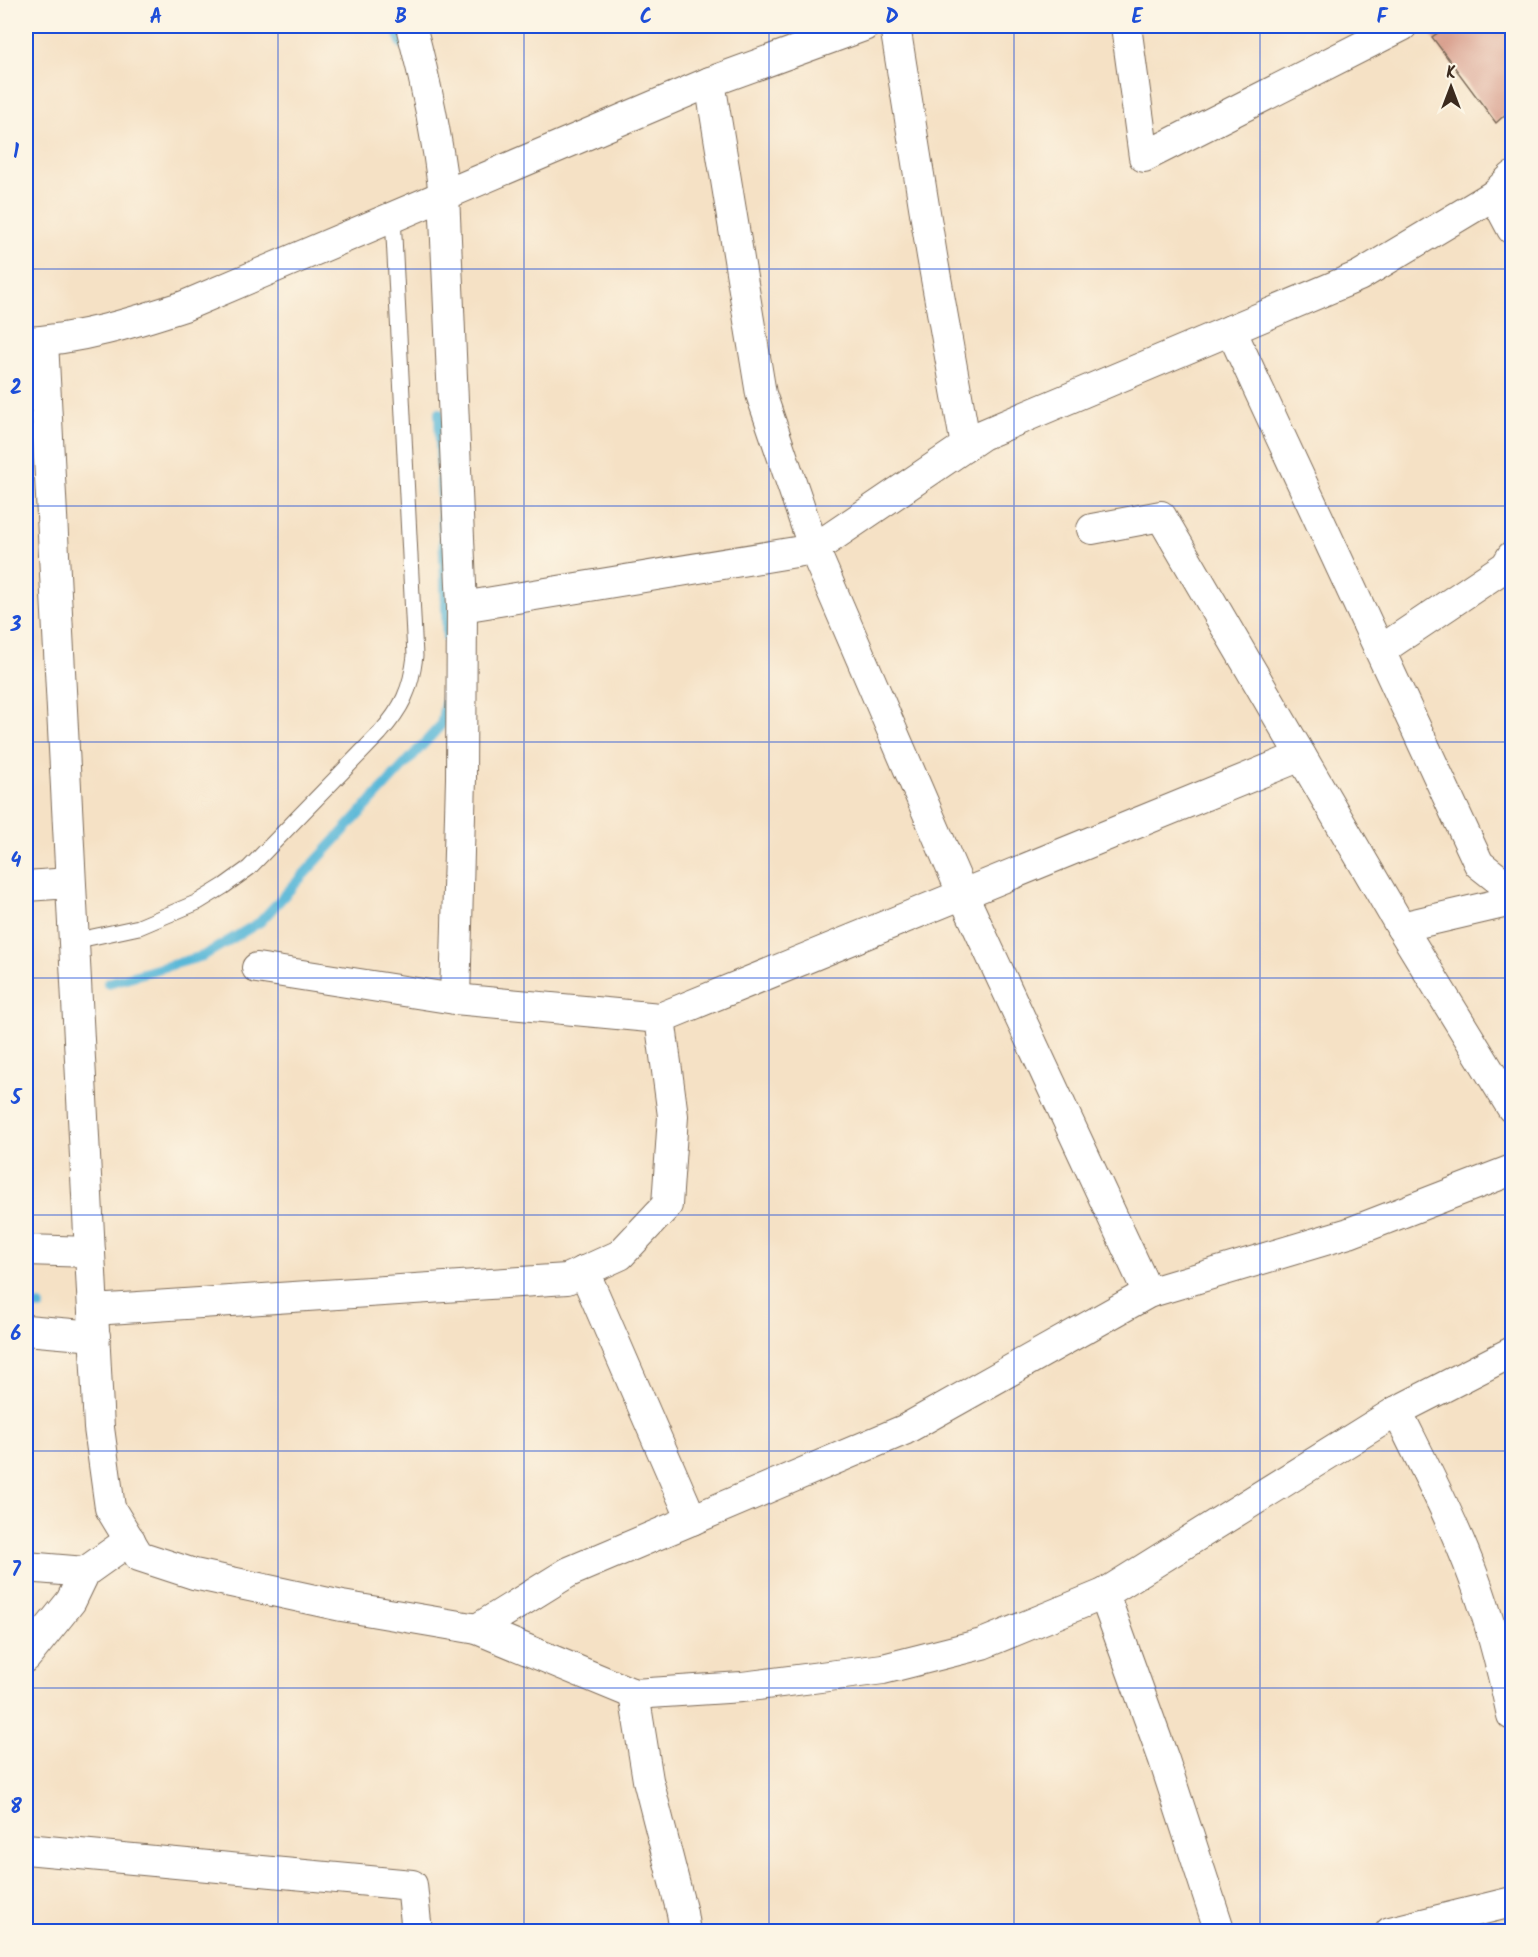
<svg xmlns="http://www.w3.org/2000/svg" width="1538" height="1957" viewBox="0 0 1538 1957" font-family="Kalam,sans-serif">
	<rect width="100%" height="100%" fill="#fcf5e5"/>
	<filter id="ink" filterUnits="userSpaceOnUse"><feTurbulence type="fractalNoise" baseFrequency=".0167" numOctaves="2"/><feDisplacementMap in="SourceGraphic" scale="12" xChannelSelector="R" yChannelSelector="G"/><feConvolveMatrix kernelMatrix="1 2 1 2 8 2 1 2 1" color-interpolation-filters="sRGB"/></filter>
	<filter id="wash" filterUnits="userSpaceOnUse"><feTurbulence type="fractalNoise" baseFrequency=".008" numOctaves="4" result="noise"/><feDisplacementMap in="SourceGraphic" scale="24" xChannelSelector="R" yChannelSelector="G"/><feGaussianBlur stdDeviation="1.35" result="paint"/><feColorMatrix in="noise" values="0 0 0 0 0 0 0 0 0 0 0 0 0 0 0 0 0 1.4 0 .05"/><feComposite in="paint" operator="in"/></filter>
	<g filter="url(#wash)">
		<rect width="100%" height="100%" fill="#f5e1c5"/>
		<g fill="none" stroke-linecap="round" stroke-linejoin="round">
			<g stroke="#5ab8d8" stroke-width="10">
				<path d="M394 26 402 44"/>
				<path d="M439 413 447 637"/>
				<path d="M108 983 203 956 260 922 441 725 449 682"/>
				<path d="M26 1305 40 1306"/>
			</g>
		</g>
		<g id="blocks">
			<path fill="#d69886" d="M1448 26H1512V108L1496 123 1432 37Z"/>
		</g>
	</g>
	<g filter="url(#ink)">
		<use href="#blocks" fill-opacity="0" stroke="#7c6a58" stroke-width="1.5"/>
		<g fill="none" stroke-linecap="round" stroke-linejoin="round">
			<defs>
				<path id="lane" d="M74 941 139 927 198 902 224 886 249 868 380 733C402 708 411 690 415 656L393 216"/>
				<g id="street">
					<path d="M411 26C426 82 437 136 444 194L462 607 461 778 455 999"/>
					<path d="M895 26 932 256 966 446"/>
					<path d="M1126 26 1144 157 1402 26"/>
					<path d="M710 82 761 394 814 549 963 895 1148 1293"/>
					<path d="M1494 195 1512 229"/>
					<path d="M1231 330 1479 864 1512 890"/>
					<path d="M43 341 99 1428 110 1508 139 1556 194 1574 342 1606 477 1629 634 1694 742 1687 883 1669 982 1644 1104 1594 1397 1411 1512 1352"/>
					<path d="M26 342C80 339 132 323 184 306L710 82 864 26"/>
					<path d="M1092 529 1161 516 1401 927 1512 1108"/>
					<path d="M462 607 814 549 982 435 1359 276 1494 195 1512 177"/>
					<path d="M1381 650 1506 566 1512 556"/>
					<path d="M26 886 70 883"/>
					<path d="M1401 927 1512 901"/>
					<path d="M257 968 455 999 660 1018 1301 756"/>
					<path d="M26 1250 90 1252"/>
					<path d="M584 1271 692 1520"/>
					<path d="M93 1310 567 1279 620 1255 667 1205 673 1116 660 1018"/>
					<path d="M26 1330 95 1336"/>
					<path d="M1397 1411C1424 1466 1453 1521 1474 1578 1491 1623 1502 1669 1512 1715"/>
					<path d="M26 1567 85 1572"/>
					<path d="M1104 1594 1164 1760 1220 1932"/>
					<path d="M477 1629 569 1572 904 1430 1148 1293 1349 1233 1512 1170"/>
					<path d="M26 1657 71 1601 85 1572 130 1540"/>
					<path d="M634 1694 648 1780 682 1913 685 1932"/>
					<path d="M26 1849 412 1885 417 1932"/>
					<path d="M1390 1932 1512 1902"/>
				</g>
			</defs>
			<use href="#lane" stroke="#7c6a58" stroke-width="17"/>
			<use href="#street" stroke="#7c6a58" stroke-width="32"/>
			<use href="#lane" stroke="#fff" stroke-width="15"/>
			<use href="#street" stroke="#fff" stroke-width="30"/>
		</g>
	</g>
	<path fill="none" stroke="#1d4ed8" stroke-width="1.5" stroke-opacity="0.55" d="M278 26V1932M524 26V1932M769 26V1932M1014 26V1932M1260 26V1932M26 269H1512M26 506H1512M26 742H1512M26 978H1512M26 1215H1512M26 1451H1512M26 1688H1512"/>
	<rect width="1538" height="1957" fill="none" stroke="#fcf5e5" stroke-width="66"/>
	<g transform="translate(1451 87)" stroke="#fcf5e5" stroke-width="4.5" paint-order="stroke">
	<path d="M0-4.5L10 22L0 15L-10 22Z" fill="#3b2a1e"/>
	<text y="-9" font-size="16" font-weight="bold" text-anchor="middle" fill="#3b2a1e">K</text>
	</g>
	<rect x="33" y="33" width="1472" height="1891" fill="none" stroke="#1d4ed8" stroke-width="2"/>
	<g font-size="20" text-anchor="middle" font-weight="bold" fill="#1d4ed8">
		<text x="156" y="23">A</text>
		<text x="401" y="23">B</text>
		<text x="646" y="23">C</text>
		<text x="892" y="23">D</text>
		<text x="1137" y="23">E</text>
		<text x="1382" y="23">F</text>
		<text x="16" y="158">1</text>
		<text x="16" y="394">2</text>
		<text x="16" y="631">3</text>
		<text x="16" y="867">4</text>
		<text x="16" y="1104">5</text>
		<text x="16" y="1340">6</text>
		<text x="16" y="1576">7</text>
		<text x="16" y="1813">8</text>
	</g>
</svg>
